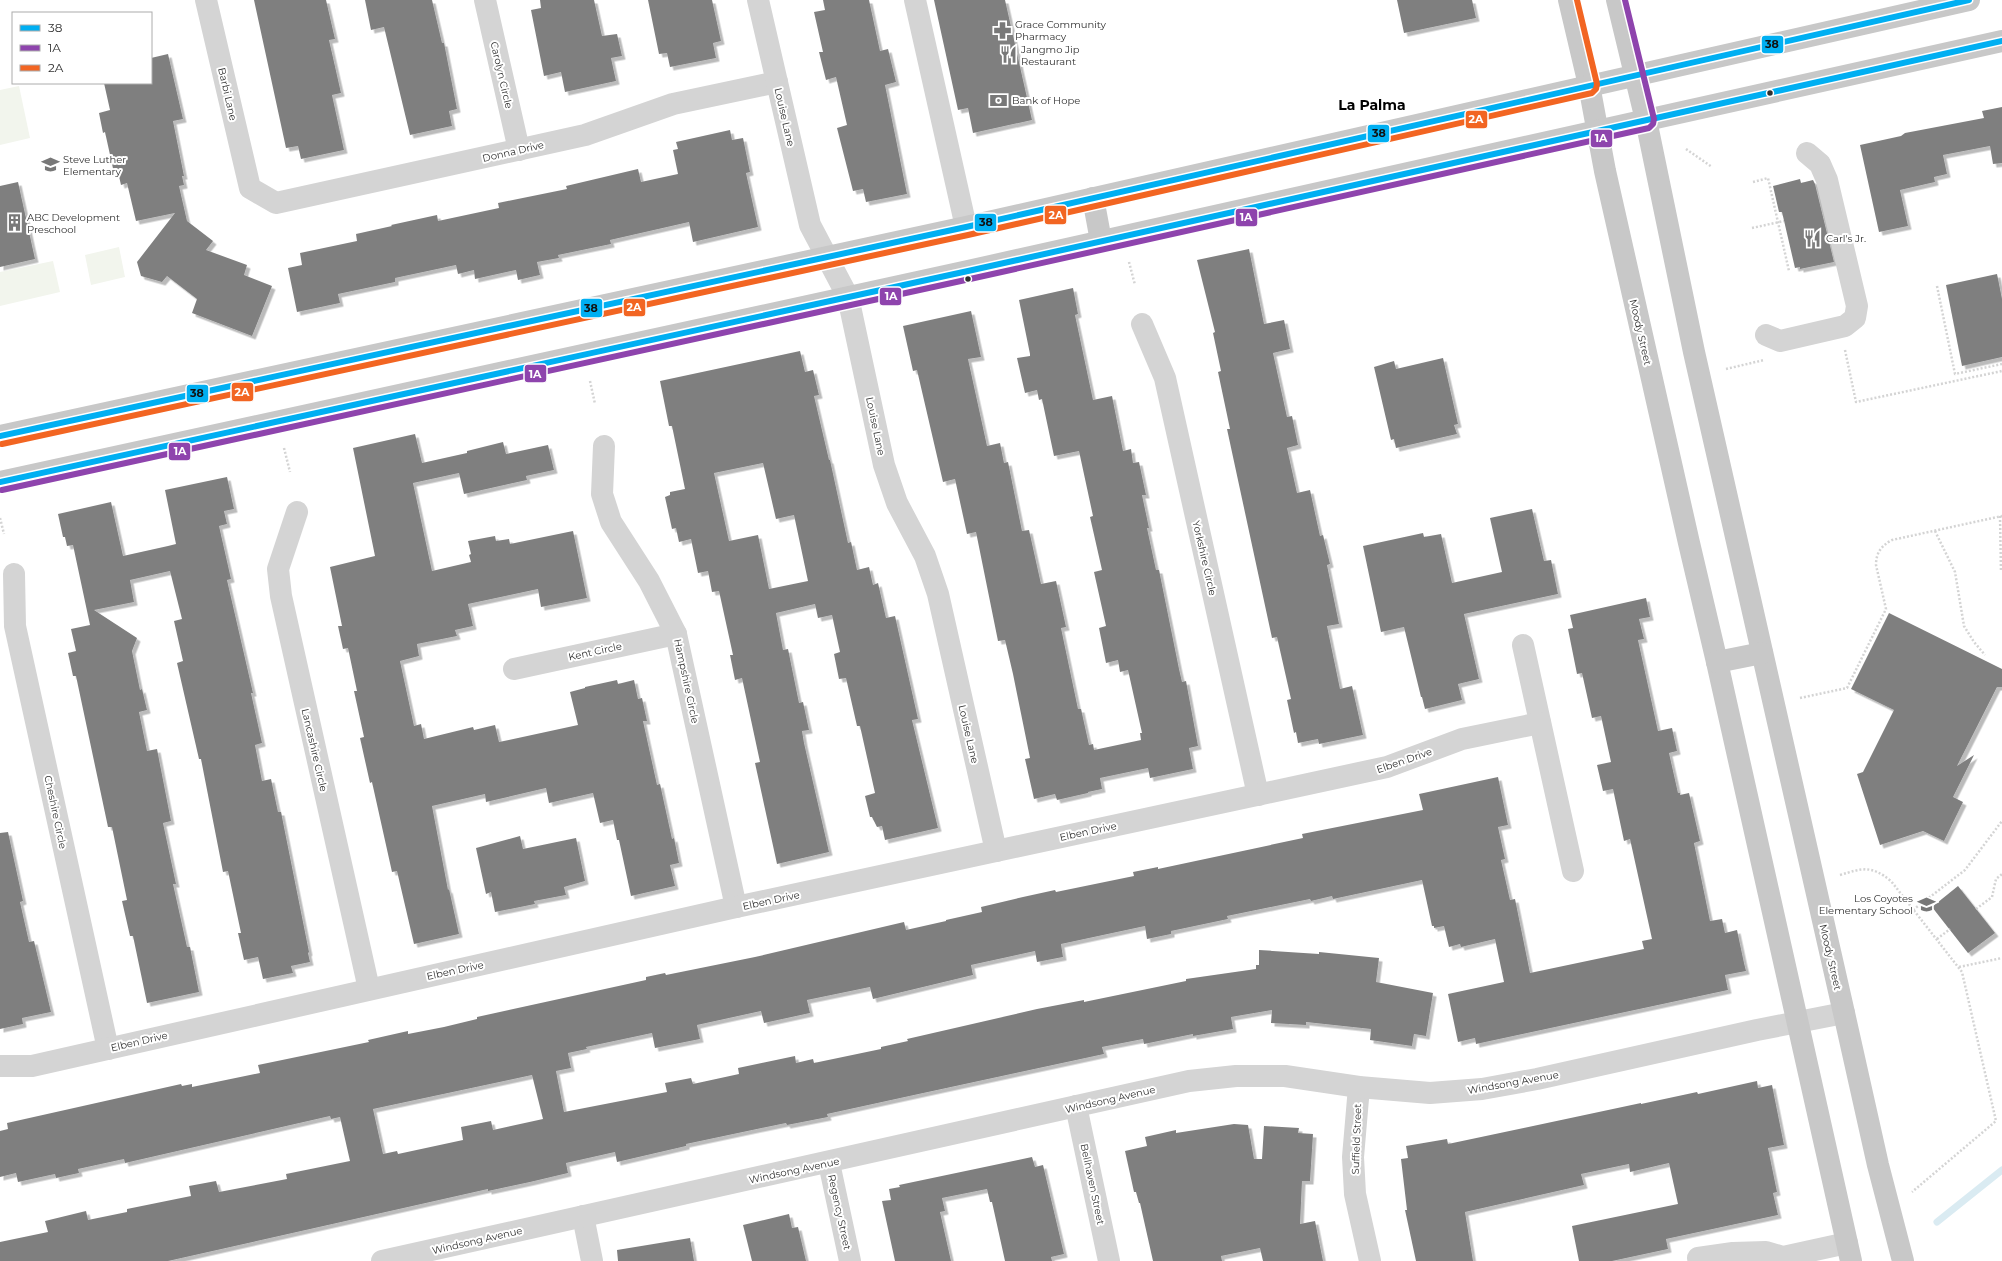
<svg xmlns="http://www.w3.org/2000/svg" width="2002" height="1261" viewBox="0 0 2002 1261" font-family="Montserrat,sans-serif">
	<defs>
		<filter id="shadow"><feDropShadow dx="3.5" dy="3.5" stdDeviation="0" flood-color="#0004"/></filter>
	</defs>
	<rect width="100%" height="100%" fill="#fff"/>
	<g fill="#f2f5ed">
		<path d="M19 86 30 138 0 145V90Z"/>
		<path d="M119 247 125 277 91 285 85 255Z"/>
		<path d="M53 261 60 292 0 306V272Z"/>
	</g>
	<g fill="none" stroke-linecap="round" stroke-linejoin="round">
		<path stroke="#daebf2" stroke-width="7" d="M1937 1222 2002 1170"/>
	</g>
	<g fill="#7f7f7f" fill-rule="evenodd" filter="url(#shadow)">
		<path d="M254 0H326L335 39 329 40 341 93 332 95 344 150 301 159 298 146 286 148Z"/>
		<path d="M365 0H432L442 43H444L457 109 449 111 452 126 410 135 384 27 371 30Z"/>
		<path d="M540 0H594L602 36 617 34 622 56 611 58 616 81 565 92 561 72 544 76 531 10 541 8Z"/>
		<path d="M648 0H712L721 41 713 43 716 58 670 67 667 53 659 54Z"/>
		<path d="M823 0H869L880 51 888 49 896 82 885 85 907 194 866 202 863 189 853 191 837 128 847 125 836 77 826 80 819 52H823L814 12 825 10Z"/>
		<path d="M934 0H1005L1032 120 973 133 968 108 958 110Z"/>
		<path d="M1397 0H1472L1476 18 1404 33Z"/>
		<path d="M168 54 183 119 173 121 184 176H182L184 185 179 186 187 221 213 241 206 250 247 265 244 275 272 286 252 336 192 313 197 299 167 276 162 282 141 276 137 262 175 213 136 221 127 183 121 185 118 172 114 173 105 132 103 133 99 113 110 110 104 83H151V58Z"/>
		<path d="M2002 107V163L1993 164 1990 146 1943 155 1947 174 1934 177 1935 182 1900 190 1908 226 1879 232 1860 145 1901 136 1905 133 1984 118 1982 111Z"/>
		<path d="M730 130 732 140 743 138 750 172 746 173 758 227 693 242 689 222 610 240 611 244 558 255 559 258 537 262 540 275 518 280 516 270 475 279 474 270 458 274 456 265 395 278V282L338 294 340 303 297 312 288 268 302 265 300 253 357 241 356 234 392 226 391 225 437 215 438 221 499 208 498 203 567 189 566 186 638 169 641 182 678 174 673 150 678 149 676 142Z"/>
		<path d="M1800 179 1801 183 1813 180 1815 184 1834 262 1800 269V267L1795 268 1782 212H1779L1773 186Z"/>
		<path d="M18 182 35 259 0 267V186Z"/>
		<path d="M1249 249 1264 324 1284 320 1290 349 1273 353 1287 417 1292 416 1298 445 1287 448 1297 493 1310 490 1320 536 1323 535 1330 564 1327 565 1339 624 1327 626 1340 689 1352 686 1363 735 1319 744 1318 739 1298 743 1296 732 1294 733 1287 700 1291 699 1277 637 1272 638 1227 429H1230L1218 372 1221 371 1213 333 1215 332 1197 260Z"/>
		<path d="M1997 274 2002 299V357L1962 366 1946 285Z"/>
		<path d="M1073 288 1078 314 1075 315 1093 400 1112 396 1123 451 1131 449 1133 463 1139 462 1146 495H1142L1149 528H1147L1156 570H1159L1179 669 1182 682 1186 681 1198 746 1189 748 1193 769 1150 778 1148 768 1100 778 1102 789 1088 792V793L1057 800 1055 794 1034 799 1025 759 1030 758 1013 674 1005 640 998 641 976 532 967 534 955 479 943 482 917 370 913 371 903 326 971 311 981 357 968 359 987 446 1000 443 1004 463 1008 462 1022 531 1029 530 1041 584 1056 581 1066 627 1061 628 1078 709H1081L1089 745 1093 744 1094 750 1141 740 1140 733H1142L1128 670 1120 672 1118 660 1106 663 1099 628 1106 626 1094 572 1102 570 1090 517 1093 516 1079 451 1054 456 1042 399 1039 400 1037 390 1025 393 1017 358 1030 356V354L1019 300Z"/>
		<path d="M800 351 805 372 813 370 819 395 814 396 829 460H830L848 543 851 542 857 570 869 567 873 585 878 583 886 618 895 616 918 719 912 720 938 828 885 840 882 826 877 827 872 817H870L865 796 875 793 860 726H857L846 678 839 679 834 654 840 652 832 615 818 618 815 604 776 613 783 650 788 649 799 703 803 702 809 730 802 731 804 743 829 852 777 864 755 763 760 762 742 678 735 680 730 655H733L719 591 712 592 708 571 698 573 691 539 679 542 676 528 672 529 665 497 670 495V492L685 489 672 426H669L660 381ZM763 463 776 519 794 515 808 581 769 589 758 535 729 541 714 473Z"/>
		<path d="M1443 358 1458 424 1454 425 1457 434 1396 448 1394 439 1391 440 1374 367 1394 361 1396 369Z"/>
		<path d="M415 434 422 463 467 453V451L503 442 506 454 548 445 554 470 526 476 527 480 464 494 459 473 413 483 432 571 471 562 469 555 471 554 468 541 495 536 496 541 509 539 510 544 573 531 587 598 541 607 538 589 468 604 473 626 455 630 457 636 417 644 419 656 400 661 414 726 421 724 424 739 473 727 474 730 495 725 499 742 578 725 570 692 585 688V687L617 680 618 684 634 680 638 699 642 698 647 721H643L657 785 660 784 672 839 674 838 679 863 670 865 675 886 631 896 619 840H617L613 820 600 823 593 793 549 803 546 788 486 802 485 794 432 806 448 890 449 889 459 934 414 944 397 871 392 872 372 782 370 783 360 738 364 737 354 691H357L348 648 343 649 338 626H342L330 567 375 556 353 448Z"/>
		<path d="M227 477 234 509 224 511 227 524 219 526 231 579 227 580 253 693H251L262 743 255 745 262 781 271 779 278 812H281L309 952 308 953 310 962 291 966 293 973 263 979 258 957 244 960 238 933H241L228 871 223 872 201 759H199L177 663 183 661 174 621 182 619 170 571 130 580 134 602 94 610 137 638 132 651 140 690 142 689 147 710 139 712 147 751 157 749 171 821 163 823 176 884H173L187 947H190L199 992 147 1003 133 936H130L122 901 127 900 112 827H108L76 676H73L68 653 76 651 71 629 90 625 73 545 67 546 65 537H63L58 514 111 502 123 556 168 546 176 544 165 490Z"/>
		<path d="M1532 509 1544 561 1551 560 1558 594 1464 614 1479 679 1458 684 1462 700 1425 709 1422 697H1421L1404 627 1381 632 1363 546 1423 533 1424 537 1441 534 1452 583 1502 572 1490 518Z"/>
		<path d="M1646 598 1650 617 1639 619 1644 639 1638 640 1658 731 1672 728 1677 751 1669 753 1678 793H1680V795L1689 793 1700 841 1694 843 1710 921 1722 919 1725 933 1737 930 1744 963 1746 971 1725 975 1728 990 1476 1044 1475 1038 1458 1042 1448 994 1504 982 1495 939 1461 947 1460 944 1449 947 1444 926 1434 928V926H1432L1422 880 1333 899 1332 896 1311 901 1310 899 1227 916 1228 919 1171 931V934L1147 939 1145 926 1061 944 1063 957 1037 962 1035 951 971 965 973 975 873 999 870 987 807 1000 810 1013 764 1023 761 1011 697 1025 700 1039 655 1048 652 1033 586 1047 587 1049 568 1053 571 1068 556 1071 564 1112 667 1092 665 1083 691 1078 693 1084 739 1074 738 1068 795 1056 796 1063 813 1059 814 1063 881 1049V1047L908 1041 907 1039 1037 1009 1084 1000V1002L1186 981V979L1256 969V965H1259V950L1319 954V952L1379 958 1376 982 1433 993 1426 1036 1414 1034 1412 1046 1370 1040 1371 1029 1306 1022V1025L1271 1023 1272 1010 1231 1017 1233 1029 1193 1036V1034L1144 1044 1143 1039 1102 1047 1104 1054 914 1095 827 1114 828 1117 787 1125 786 1123 686 1144V1146L617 1162 615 1152 566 1163 568 1173 530 1182 488 1191V1189L168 1261H0V1242L48 1232 45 1221 86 1211 88 1220 127 1212V1209L191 1196 189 1186 216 1181 219 1192 287 1179 286 1174 350 1161 340 1117 331 1119 330 1116 125 1163 124 1159 78 1169 79 1173 56 1178 55 1174 18 1182 16 1173 0 1177V1131L8 1129 7 1123 181 1084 182 1086 192 1084V1087L260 1073 258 1065 369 1042 368 1040 408 1031V1034L444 1027 477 1019V1017L646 980V977L665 973 666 975 755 957 904 922 906 930 946 921V920L982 912 981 907 1023 897 1055 890 1056 892 1134 876 1133 872 1158 867V869L1303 838 1302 834 1423 810 1419 794 1498 777 1508 825 1498 827 1505 859 1501 860 1510 900 1515 899 1530 973 1644 949 1642 941 1652 939 1630 839 1624 841 1613 789 1603 791 1597 765 1611 762 1601 716 1592 718 1582 673 1577 674 1568 629 1573 628 1570 615ZM532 1075 543 1119 493 1130 491 1121 461 1127 463 1140 398 1154 397 1151 383 1154 373 1109Z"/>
		<path d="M1889 613 2002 669V687H1997L1957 766 1974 755 1953 797 1963 802 1944 841 1923 831 1880 845 1857 774 1863 772 1894 710 1851 689Z"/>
		<path d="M8 832 23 901 20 902 29 942 34 941 51 1012 22 1018 23 1024 0 1029V833Z"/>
		<path d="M520 836 523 849 576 838 585 881 564 887 566 895 534 901 535 904 495 912 491 892 486 894 476 848Z"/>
		<path d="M1958 886 1995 933 1968 953 1932 907Z"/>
		<path d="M1757 1081 1758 1088 1772 1085 1784 1145 1768 1148 1777 1192 1773 1193 1778 1215 1666 1239 1668 1249 1612 1261H1579L1572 1226 1678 1204 1669 1163 1630 1172 1629 1164 1581 1174 1584 1185 1465 1212 1473 1261H1416L1405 1210H1407L1401 1159 1408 1158 1406 1146 1447 1139 1448 1144 1641 1103V1104L1697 1092 1698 1094Z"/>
		<path d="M1234 1124 1248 1125 1254 1159H1262L1264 1126 1299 1128 1298 1133 1313 1134 1310 1181H1302L1300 1224 1315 1221 1323 1261H1263L1260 1248 1221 1256 1222 1261H1153L1140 1203H1139L1136 1192H1134L1125 1151 1147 1146 1145 1137 1176 1130V1133Z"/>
		<path d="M1032 1157 1035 1167 1043 1165 1064 1254 1051 1257 1052 1261H1005L992 1202H990L987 1189 942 1198 945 1211 940 1212 951 1261H895L882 1201 891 1200 889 1189 900 1187 899 1185Z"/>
		<path d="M789 1214 792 1228 798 1227 806 1261H752L743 1225Z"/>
		<path d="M690 1238 694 1261H618L617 1250Z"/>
	</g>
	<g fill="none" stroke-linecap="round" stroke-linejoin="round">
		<g stroke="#d4d4d4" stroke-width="2.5" stroke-dasharray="2 2" stroke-linecap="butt">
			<path d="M1686 149 1712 167"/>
			<path d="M1753 182 1768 178 1789 271"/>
			<path d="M1752 228 1784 221"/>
			<path d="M1129 262 1135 285"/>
			<path d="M1937 286 1955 374 2002 364"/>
			<path d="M1845 350 1856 402 2002 371"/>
			<path d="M1726 369 1764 360"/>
			<path d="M590 381 595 404"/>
			<path d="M284 448 290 472"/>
			<path d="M2000 516 2001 572"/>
			<path d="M0 518 4 534"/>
			<path d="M1935 531 1955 572 1964 626 1974 642 1985 655"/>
			<path d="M1800 698 1847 688 1886 609 1876 565C1876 553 1881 546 1892 540L2002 516"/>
			<path d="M1840 875C1863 868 1871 865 1891 881L1962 972 1996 1121 1912 1192"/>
			<path d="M1976 909 1992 897 1996 879 2002 874"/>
			<path d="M1913 910 1965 870 2002 821"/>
			<path d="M1937 939 1950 929"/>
			<path d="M1959 967 2002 958"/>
		</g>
		<g stroke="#d4d4d4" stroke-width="22">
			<path d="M206 0 250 188 276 203 585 135 673 104 777 82"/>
			<path d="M485 0 519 150"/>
			<path d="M758 0 810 225 848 297 884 465 897 503 925 556 938 594 996 851"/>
			<path d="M915 0 966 227"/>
			<path d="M1142 324 1165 378 1258 795"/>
			<path d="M1766 335 1780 341 1845 326 1855 318 1857 306 1827 180 1820 164 1807 153"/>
			<path d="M604 446 602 494 611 522 649 581 676 634 736 907"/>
			<path d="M297 512 278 569 281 596 369 989"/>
			<path d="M14 574 15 626 108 1049"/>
			<path d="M1523 645 1573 871"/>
			<path d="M514 669 676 634"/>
			<path d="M0 1066H32L736 907 1387 767 1462 739 1540 723"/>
			<path d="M1359 1087 1353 1157 1355 1194 1370 1261"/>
			<path d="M1076 1106 1109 1261"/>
			<path d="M829 1163 850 1261"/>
			<path d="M583 1216 592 1261"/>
			<path d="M1698 1258 1733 1253 1766 1252 1783 1257 1847 1243"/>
			<path d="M382 1261 1189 1081 1236 1076H1285L1359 1087 1430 1093 1482 1089 1537 1079 1757 1030 1844 1013"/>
		</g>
		<g stroke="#c8c8c8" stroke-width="22">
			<path d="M1569 0 1589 85 1605 171 1689 543 1717 662 1851 1261"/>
			<path d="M1617 0 1646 120 1694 352 1844 1013 1878 1165 1903 1261"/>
			<path d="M1093 198 1101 241"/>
			<path d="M0 436 966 227 1969 0"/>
			<path d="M0 482 968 271 2002 41"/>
			<path d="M1717 662 1762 653"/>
		</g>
		<defs>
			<g id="bus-1">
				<path d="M0 436 966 227 1969 0"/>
				<path d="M0 482 968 271 2002 41"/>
			</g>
			<path id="bus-2" d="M2 490 970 279 1649 128 1653 124 1654 119 1625 0"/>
			<path id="bus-3" d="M2 444 968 235 1592 93 1596 89 1597 84 1577 0"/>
		</defs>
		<use href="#bus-1" stroke="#fff" stroke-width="9"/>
		<use href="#bus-2" stroke="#fff" stroke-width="9"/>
		<use href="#bus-3" stroke="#fff" stroke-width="9"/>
		<use href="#bus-1" stroke="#00aff2" stroke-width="6"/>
		<use href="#bus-2" stroke="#8e44ad" stroke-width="6"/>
		<use href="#bus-3" stroke="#f26522" stroke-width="6"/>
	</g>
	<defs>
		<symbol id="pharmacy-bare" viewBox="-9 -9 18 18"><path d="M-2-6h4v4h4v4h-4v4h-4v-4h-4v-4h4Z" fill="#787878" stroke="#fff" stroke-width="2.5" paint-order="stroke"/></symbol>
		<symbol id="restaurant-bare" viewBox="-9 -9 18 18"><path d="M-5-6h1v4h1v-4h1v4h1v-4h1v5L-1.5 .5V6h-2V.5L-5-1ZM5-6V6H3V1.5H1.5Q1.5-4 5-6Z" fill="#787878" stroke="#fff" stroke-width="2.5" paint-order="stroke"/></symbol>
		<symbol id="bank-bare" viewBox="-9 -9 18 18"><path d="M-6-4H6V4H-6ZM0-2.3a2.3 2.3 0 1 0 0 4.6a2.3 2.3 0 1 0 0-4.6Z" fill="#787878" stroke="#fff" stroke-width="2.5" paint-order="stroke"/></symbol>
		<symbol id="school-bare" viewBox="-9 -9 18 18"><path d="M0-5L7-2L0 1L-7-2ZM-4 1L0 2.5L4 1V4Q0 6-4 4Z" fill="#787878" stroke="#fff" stroke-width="2.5" paint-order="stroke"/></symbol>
		<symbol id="building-bare" viewBox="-9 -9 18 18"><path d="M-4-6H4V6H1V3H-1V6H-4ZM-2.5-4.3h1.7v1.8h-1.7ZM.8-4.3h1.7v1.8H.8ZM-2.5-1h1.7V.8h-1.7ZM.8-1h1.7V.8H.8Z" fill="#787878" stroke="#fff" stroke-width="2.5" paint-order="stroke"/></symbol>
	</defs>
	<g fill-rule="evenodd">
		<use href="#pharmacy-bare" x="990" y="18" width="25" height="25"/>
		<use href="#restaurant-bare" x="996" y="42" width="25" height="25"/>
		<use href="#bank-bare" x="986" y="88" width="25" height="25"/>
		<use href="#school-bare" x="38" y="152" width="25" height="25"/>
		<use href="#building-bare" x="2" y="210" width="25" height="25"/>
		<use href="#restaurant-bare" x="1800" y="226" width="25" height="25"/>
		<use href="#school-bare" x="1914" y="892" width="25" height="25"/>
	</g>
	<g fill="#303030" stroke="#fff" stroke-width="1.5">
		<circle cx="1770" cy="93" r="3.5"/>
		<circle cx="968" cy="279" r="3.5"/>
	</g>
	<g text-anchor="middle" stroke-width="4" stroke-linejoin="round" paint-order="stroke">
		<g font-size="10" fill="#303030" stroke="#fff" text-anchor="start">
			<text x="1015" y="28">Grace Community<tspan x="1015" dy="12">Pharmacy</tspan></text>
			<text x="1021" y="53">Jangmo Jip<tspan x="1021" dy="12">Restaurant</tspan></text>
			<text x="1012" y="104">Bank of Hope</text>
			<text x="63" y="163">Steve Luther<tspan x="63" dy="12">Elementary</tspan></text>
			<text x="27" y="221">ABC Development<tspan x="27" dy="12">Preschool</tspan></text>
			<text x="1826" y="242">Carl's Jr.</text>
			<text x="1913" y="902" text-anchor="end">Los Coyotes<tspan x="1913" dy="12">Elementary School</tspan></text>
		</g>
		<g font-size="10" fill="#303030" stroke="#fff">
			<text transform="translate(502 75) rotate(77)" y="4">Carolyn Circle</text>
			<text transform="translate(228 94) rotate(77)" y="4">Barbi Lane</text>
			<text transform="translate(785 117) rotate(77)" y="4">Louise Lane</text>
			<text transform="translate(513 151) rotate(-13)" y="4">Donna Drive</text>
			<text transform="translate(1641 332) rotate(77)" y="4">Moody Street</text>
			<text transform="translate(876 426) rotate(78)" y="4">Louise Lane</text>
			<text transform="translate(1205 558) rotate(77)" y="4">Yorkshire Circle</text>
			<text transform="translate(595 651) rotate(-12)" y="4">Kent Circle</text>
			<text transform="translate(687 681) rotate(78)" y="4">Hampshire Circle</text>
			<text transform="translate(969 734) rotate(77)" y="4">Louise Lane</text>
			<text transform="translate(315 750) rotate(77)" y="4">Lancashire Circle</text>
			<text transform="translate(1404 760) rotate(-19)" y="4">Elben Drive</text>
			<text transform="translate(56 812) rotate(78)" y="4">Cheshire Circle</text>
			<text transform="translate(1088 831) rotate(-12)" y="4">Elben Drive</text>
			<text transform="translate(771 900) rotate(-12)" y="4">Elben Drive</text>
			<text transform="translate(1831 957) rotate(77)" y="4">Moody Street</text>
			<text transform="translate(455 970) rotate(-12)" y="4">Elben Drive</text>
			<text transform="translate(139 1041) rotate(-13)" y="4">Elben Drive</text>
			<text transform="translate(1513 1082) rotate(-10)" y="4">Windsong Avenue</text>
			<text transform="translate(1110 1099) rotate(-13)" y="4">Windsong Avenue</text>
			<text transform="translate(1356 1139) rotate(-88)" y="4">Suffield Street</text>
			<text transform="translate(794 1170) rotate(-12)" y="4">Windsong Avenue</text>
			<text transform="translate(1093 1184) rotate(78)" y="4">Bellhaven Street</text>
			<text transform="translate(840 1212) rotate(78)" y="4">Regency Street</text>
			<text transform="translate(477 1240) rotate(-13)" y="4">Windsong Avenue</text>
		</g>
		<g font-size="14" font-weight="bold" fill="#000" stroke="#fff">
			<text x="1372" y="110">La Palma</text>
		</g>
	</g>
	<g stroke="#fff" stroke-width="1.5">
		<rect x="1761" y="35" width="23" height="19" rx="4" fill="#00aff2"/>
		<rect x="1465" y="110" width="23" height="19" rx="4" fill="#f26522"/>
		<rect x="1367" y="124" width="23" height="19" rx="4" fill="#00aff2"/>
		<rect x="1590" y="129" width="23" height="19" rx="4" fill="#8e44ad"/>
		<rect x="1044" y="205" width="23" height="20" rx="4" fill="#f26522"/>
		<rect x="1235" y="208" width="23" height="19" rx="4" fill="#8e44ad"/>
		<rect x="974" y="213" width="23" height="19" rx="4" fill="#00aff2"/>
		<rect x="879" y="287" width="23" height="19" rx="4" fill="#8e44ad"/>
		<rect x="623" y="298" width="23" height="19" rx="4" fill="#f26522"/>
		<rect x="580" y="298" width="23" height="20" rx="4" fill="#00aff2"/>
		<rect x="524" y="364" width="23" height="19" rx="4" fill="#8e44ad"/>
		<rect x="231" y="382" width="23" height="20" rx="4" fill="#f26522"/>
		<rect x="186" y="384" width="23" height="19" rx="4" fill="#00aff2"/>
		<rect x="168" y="442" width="23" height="19" rx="4" fill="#8e44ad"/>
	</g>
	<g font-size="11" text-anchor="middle" font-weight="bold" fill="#fff">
		<text x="1476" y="123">2A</text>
		<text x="1601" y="142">1A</text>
		<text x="1056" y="219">2A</text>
		<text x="1246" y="221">1A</text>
		<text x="891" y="300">1A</text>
		<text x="634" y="311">2A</text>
		<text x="535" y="378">1A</text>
		<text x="242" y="396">2A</text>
		<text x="180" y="455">1A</text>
	</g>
	<g font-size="11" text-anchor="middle" font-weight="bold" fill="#111">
		<text x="1772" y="48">38</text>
		<text x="1379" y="137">38</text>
		<text x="986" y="226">38</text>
		<text x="591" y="312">38</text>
		<text x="197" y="397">38</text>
	</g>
	<rect x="12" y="12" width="140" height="72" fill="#ffffff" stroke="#acacac"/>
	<rect x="20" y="25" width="20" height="6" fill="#00aff2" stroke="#acacac"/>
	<text x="48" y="32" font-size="12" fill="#303030">38</text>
	<rect x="20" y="45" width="20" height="6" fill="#8e44ad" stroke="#acacac"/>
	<text x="48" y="52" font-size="12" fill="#303030">1A</text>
	<rect x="20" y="65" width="20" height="6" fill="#f26522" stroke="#acacac"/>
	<text x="48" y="72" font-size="12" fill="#303030">2A</text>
</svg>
